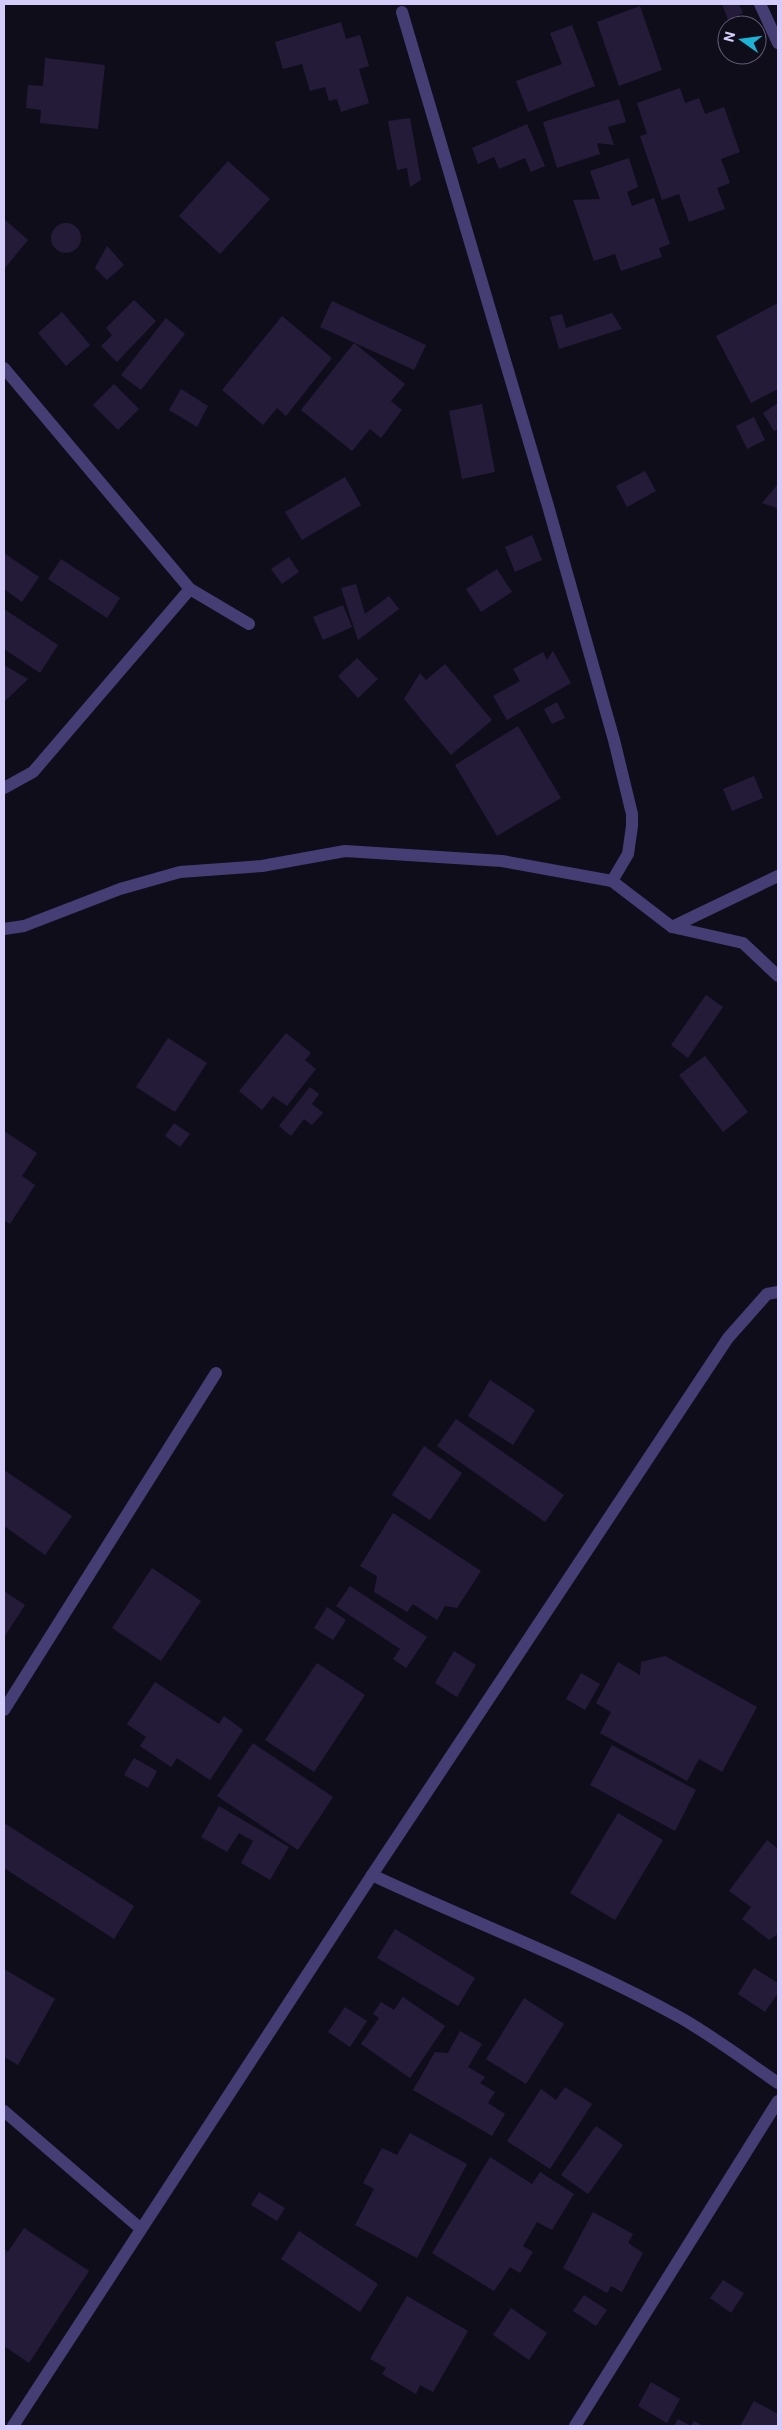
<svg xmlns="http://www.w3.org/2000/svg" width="782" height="2430" viewBox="0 0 782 2430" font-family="Roboto,sans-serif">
	<rect width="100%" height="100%" fill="#100d1a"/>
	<g fill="#241b39">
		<path d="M722 4H739L743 13 728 20Z"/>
		<path d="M640 6 662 70 619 86 597 22Z"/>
		<path d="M341 22 346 39 360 35 369 66 359 69 369 103 341 112 337 99 329 101 325 87 310 91 302 64 283 69 275 42Z"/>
		<path d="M572 25 595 86 528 112 516 81 562 64 550 33Z"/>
		<path d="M45 58 105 65 98 129 40 123 41 110 26 108 28 85 43 86Z"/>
		<path d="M680 88 685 103 699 98 705 114 724 107 740 152 721 159 730 183 717 188 725 209 689 222 679 194 662 200 640 136 647 134 637 103Z"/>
		<path d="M619 99 626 122 608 127 614 145 597 143 600 154 557 168 543 122Z"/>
		<path d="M410 118 421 180 410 187 407 168 397 170 388 121Z"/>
		<path d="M527 124 545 166 531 172 525 158 499 169 494 157 478 164 472 148Z"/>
		<path d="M629 158 638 187 627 192 632 206 654 198 670 244 659 248 662 257 621 271 615 254 594 261 573 200 600 199 590 171Z"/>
		<path d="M228 161 270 199 220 254 179 216Z"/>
		<path d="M4 219 28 240 4 269Z"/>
		<circle cx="66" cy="238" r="15"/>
		<path d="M107 246 124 265 107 280 95 268Z"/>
		<path d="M134 300 156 321 117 362 101 346 112 335 106 328Z"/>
		<path d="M332 301 426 345 414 370 320 327Z"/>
		<path d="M778 303V389L751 403 716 336Z"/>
		<path d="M62 312 90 345 66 366 38 333Z"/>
		<path d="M612 313 622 329 559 349 550 317 562 314 566 328Z"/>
		<path d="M282 316 332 358 286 416 277 408 263 425 222 390Z"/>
		<path d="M166 318 185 334 141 390 121 375Z"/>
		<path d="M354 343 405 384 391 401 402 410 381 438 370 429 352 451 301 410Z"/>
		<path d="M114 384 139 409 118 430 93 405Z"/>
		<path d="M181 389 208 406 197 427 169 410Z"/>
		<path d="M778 403V429L774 431 763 413Z"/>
		<path d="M482 404 495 472 462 479 449 411Z"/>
		<path d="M754 417 765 440 747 449 736 426Z"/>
		<path d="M645 471 656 491 627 507 616 486Z"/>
		<path d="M345 477 361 505 302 540 285 512Z"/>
		<path d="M778 484V507L777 508 762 503Z"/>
		<path d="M532 535 542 560 515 572 505 547Z"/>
		<path d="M4 553 39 577 22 602 4 589Z"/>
		<path d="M289 557 299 572 282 584 271 569Z"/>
		<path d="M61 559 120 598 107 618 48 579Z"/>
		<path d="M497 569 512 592 481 612 466 589Z"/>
		<path d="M356 584 365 614 389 596 399 609 358 640 341 588Z"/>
		<path d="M343 605 352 627 323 640 313 617Z"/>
		<path d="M4 609 58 645 40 673 4 649Z"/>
		<path d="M553 651 571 683 507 720 493 696 520 681 513 669 543 652 547 660Z"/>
		<path d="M357 658 378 679 358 698 338 676Z"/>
		<path d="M445 664 492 720 451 755 404 699 420 673 426 680Z"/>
		<path d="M4 665 28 679 4 702Z"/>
		<path d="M557 702 565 718 552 724 544 709Z"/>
		<path d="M518 726 561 798 497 836 455 765Z"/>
		<path d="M754 776 763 798 732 811 723 789Z"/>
		<path d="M706 995 723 1007 688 1058 671 1045Z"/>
		<path d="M286 1033 311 1053 305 1060 316 1069 287 1106 273 1096 262 1110 239 1091Z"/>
		<path d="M168 1038 207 1063 175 1112 136 1087Z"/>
		<path d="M705 1056 748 1112 723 1132 679 1075Z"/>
		<path d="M310 1087 319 1094 312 1104 323 1113 312 1125 304 1119 291 1136 279 1126Z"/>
		<path d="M174 1123 190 1134 180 1147 165 1136Z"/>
		<path d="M4 1131 37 1153 22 1176 35 1185 10 1224 4 1220Z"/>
		<path d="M490 1380 535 1410 513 1445 468 1416Z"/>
		<path d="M456 1419 564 1495 545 1522 437 1446Z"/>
		<path d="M424 1446 462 1473 430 1520 392 1495Z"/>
		<path d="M4 1470 72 1516 45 1555 4 1526Z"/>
		<path d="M393 1513 481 1571 457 1608 445 1606 437 1620 413 1604 407 1612 374 1592 377 1576 360 1566Z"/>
		<path d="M152 1568 201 1601 161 1661 112 1628Z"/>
		<path d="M350 1586 427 1637 406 1668 393 1659 400 1649 336 1606Z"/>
		<path d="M4 1591 25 1605 4 1637Z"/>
		<path d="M327 1607 346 1620 333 1640 314 1628Z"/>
		<path d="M454 1651 476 1665 457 1697 435 1683Z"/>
		<path d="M665 1656 757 1707 722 1772 699 1759 687 1781 600 1733 611 1712 596 1703 618 1662 640 1675 641 1662Z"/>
		<path d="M317 1663 365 1695 314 1772 265 1740Z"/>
		<path d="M581 1673 600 1684 585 1710 566 1699Z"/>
		<path d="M155 1682 219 1724 224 1716 243 1730 210 1780 177 1758 171 1767 140 1746 146 1737 127 1724Z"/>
		<path d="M253 1743 333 1797 298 1850 217 1796Z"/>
		<path d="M612 1745 696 1790 675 1831 590 1785Z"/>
		<path d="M134 1758 157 1771 148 1788 124 1775Z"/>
		<path d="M219 1806 289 1847 270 1880 241 1863 253 1841 239 1833 227 1852 201 1837Z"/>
		<path d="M618 1813 663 1840 615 1920 570 1893Z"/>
		<path d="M4 1823 134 1906 114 1939 4 1868Z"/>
		<path d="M767 1840 778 1849V1934L769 1940 742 1919 751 1907 729 1891Z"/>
		<path d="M395 1929 475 1978 458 2006 377 1958Z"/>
		<path d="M754 1968 778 1983V1993L765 2012 738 1994Z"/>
		<path d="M4 1969 55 1999 18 2065 4 2057Z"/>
		<path d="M403 1997 445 2026 410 2078 361 2044 379 2018 373 2014 381 2002 394 2010Z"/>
		<path d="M524 1998 564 2024 526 2084 486 2059Z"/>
		<path d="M345 2007 367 2021 350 2047 328 2032Z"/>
		<path d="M460 2031 482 2044 468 2067 485 2077 480 2083 495 2092 488 2103 505 2114 492 2136 413 2090 435 2052 448 2053Z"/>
		<path d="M565 2087 592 2104 550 2169 507 2141 541 2089 556 2100Z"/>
		<path d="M596 2126 623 2145 588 2194 561 2175Z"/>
		<path d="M410 2133 467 2164 417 2258 355 2225 374 2189 363 2183 382 2148 397 2155Z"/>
		<path d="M490 2157 532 2184 540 2172 574 2194 552 2230 537 2222 523 2246 533 2252 520 2273 510 2267 494 2291 432 2253Z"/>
		<path d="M259 2192 285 2208 277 2221 251 2205Z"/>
		<path d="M593 2212 633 2234 628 2243 643 2253 622 2292 611 2286 607 2293 563 2268Z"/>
		<path d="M24 2228 89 2271 29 2363 4 2346V2249L8 2252Z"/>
		<path d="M299 2231 378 2284 360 2312 281 2259Z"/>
		<path d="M723 2280 744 2293 731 2313 710 2298Z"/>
		<path d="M584 2295 607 2310 596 2326 573 2311Z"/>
		<path d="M407 2296 468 2331 433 2392 420 2385 416 2394 382 2374 386 2368 370 2359Z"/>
		<path d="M511 2308 547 2333 529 2360 493 2335Z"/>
		<path d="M651 2382 680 2399 667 2423 638 2406Z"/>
		<path d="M754 2401 778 2414V2426H740Z"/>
		<path d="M678 2419 691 2426 694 2421 703 2426H674Z"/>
	</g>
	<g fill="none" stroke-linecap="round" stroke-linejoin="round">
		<g stroke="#443e74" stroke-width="12">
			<path d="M760 4 778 43"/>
			<path d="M402 12 548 506 614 740 632 814V826L628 854 612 881"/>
			<path d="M4 368 190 589"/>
			<path d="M4 788 33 772 190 589 249 624"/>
			<path d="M672 927 778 876"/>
			<path d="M4 929 24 926 120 889 180 872 262 866 345 851 502 861 612 881 672 927 743 943 778 976"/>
			<path d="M4 1710 216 1373"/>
			<path d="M372 1875C474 1923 582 1963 681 2018 714 2037 746 2061 778 2083"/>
			<path d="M4 2111 141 2229"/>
			<path d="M13 2426 372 1875 728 1338 767 1294 778 1292"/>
			<path d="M575 2426 778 2101"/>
		</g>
	</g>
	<rect width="782" height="2430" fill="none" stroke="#d5cdf9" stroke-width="10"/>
	<g transform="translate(742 40) rotate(284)"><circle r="24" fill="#100d1a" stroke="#5f5a73"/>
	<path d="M0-4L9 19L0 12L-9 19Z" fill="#1bb4d7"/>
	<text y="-8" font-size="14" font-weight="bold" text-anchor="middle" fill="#d5cdf9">N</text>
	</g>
</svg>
